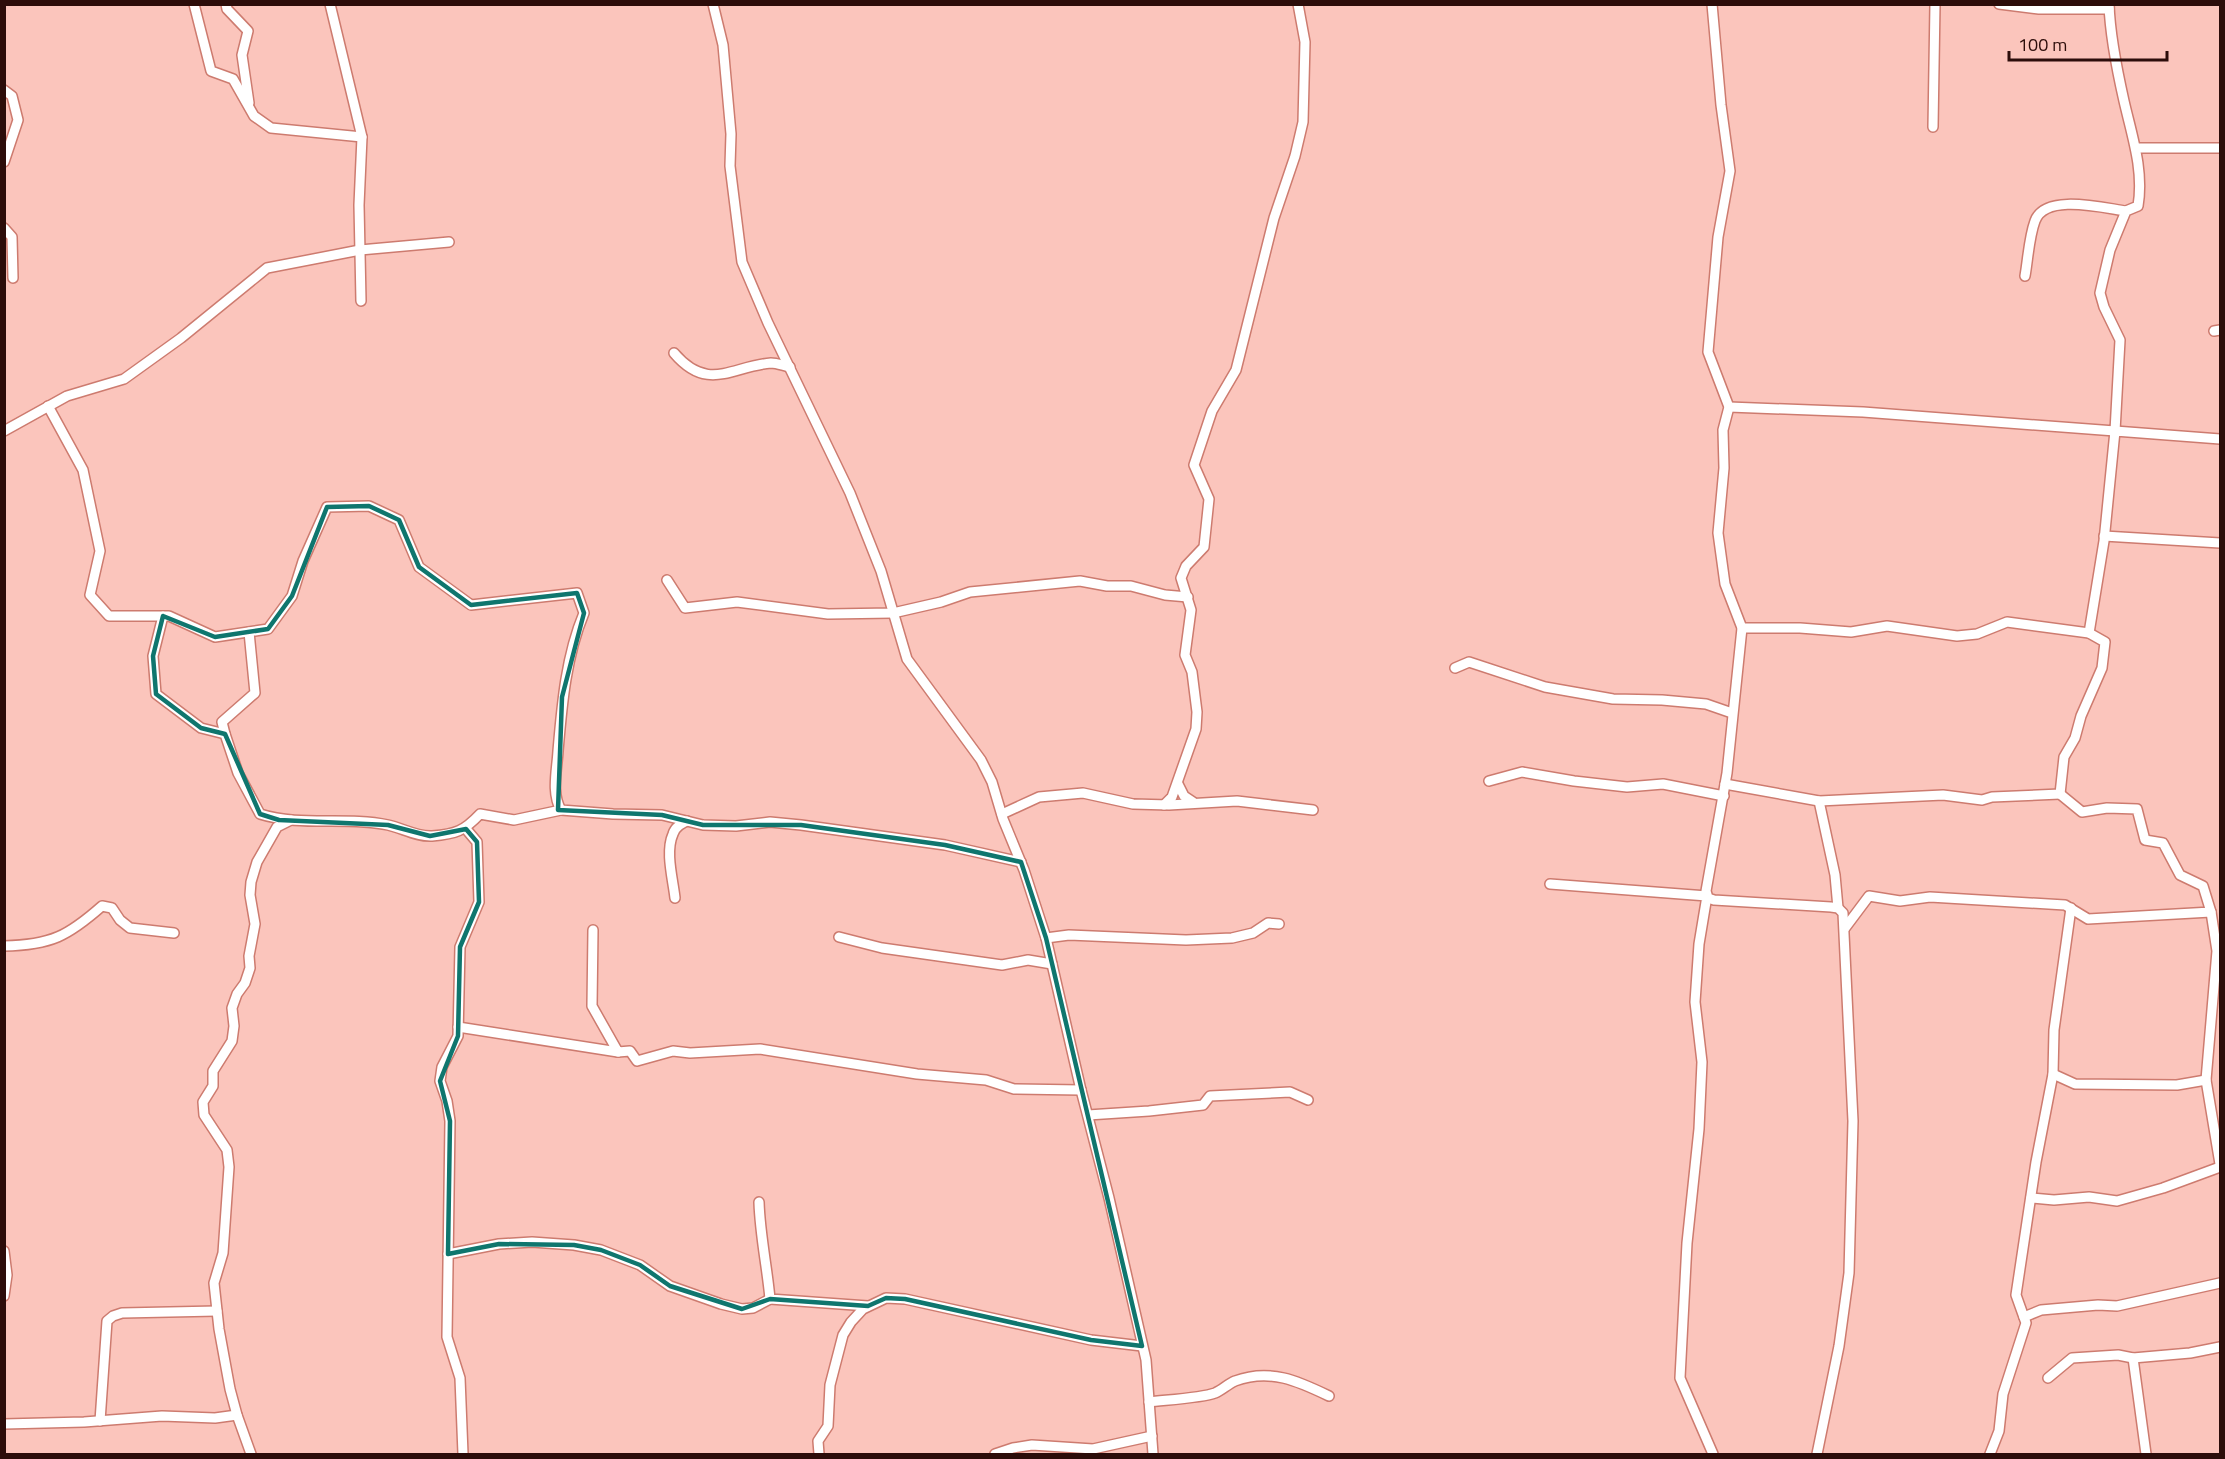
<svg xmlns="http://www.w3.org/2000/svg" width="2225" height="1459" viewBox="0 0 2225 1459" font-family="'Titillium Web',sans-serif">
	<rect width="100%" height="100%" fill="#fbc5bc"/>
	<g fill="none" stroke-linecap="round" stroke-linejoin="round">
		<defs>
			<g id="minor">
				<path d="M194 4 211 71 233 79 254 116 271 128 362 137"/>
				<path d="M226 4 227 9 248 31 242 55 249 103"/>
				<path d="M330 4 362 137 359 205 361 301"/>
				<path d="M713 4 723 45 731 134 730 166 742 262 768 323 850 493 881 571 907 659 981 760 992 782 1003 819 1024 870 1046 938 1081 1090 1109 1198 1146 1360 1153 1454"/>
				<path d="M1712 4 1721 105 1730 171 1718 237 1708 352 1729 407 1723 430 1724 468 1718 533 1725 584 1742 628 1727 773 1706 891 1708 898 1714 900 1831 907 1838 908 1843 913 1853 1121 1849 1273 1839 1346 1817 1454"/>
				<path d="M1999 4 2039 9H2109"/>
				<path d="M4 90 12 96 18 120 4 162"/>
				<path d="M1933 127 1935 4"/>
				<path d="M2136 148H2220"/>
				<path d="M4 228 12 237 13 278"/>
				<path d="M2025 276C2028 259 2029 237 2035 221 2045 193 2103 208 2126 211"/>
				<path d="M2214 331 2220 330"/>
				<path d="M674 353C708 393 732 366 771 363 777 363 784 366 790 367"/>
				<path d="M48 406 83 470 100 551 90 595 109 616H169L215 637 268 629 292 596 303 561 327 507 369 506 399 520 419 567 471 605 577 593 584 613C566 656 562 704 558 751 557 770 551 793 561 810L613 814 662 815 703 825 736 826 770 822 801 825 945 845 1021 862"/>
				<path d="M1729 407 1863 412 2115 431 2120 340 2104 307 2100 293 2110 250 2126 211 2138 206C2144 170 2132 136 2124 101 2117 70 2110 36 2109 4"/>
				<path d="M4 431 67 396 124 379 181 338 267 268 360 250 449 242"/>
				<path d="M2104 536 2220 543"/>
				<path d="M667 580 685 608 737 602 828 614 893 613 941 602 970 592 1080 581 1107 586H1131L1165 595 1188 597"/>
				<path d="M163 616 153 656 156 694 201 728 225 734 238 773 260 814C301 827 346 816 388 825 402 828 417 837 432 836 456 834 464 831 480 814L514 820 561 810"/>
				<path d="M2089 633 2104 541 2115 431 2220 439"/>
				<path d="M1455 668 1469 662 1545 687 1613 699 1662 700 1706 704 1732 713"/>
				<path d="M225 734 222 722 255 693 249 632"/>
				<path d="M1489 781 1522 772 1574 781 1627 787 1663 784 1724 796"/>
				<path d="M1178 784 1184 796 1193 802"/>
				<path d="M1725 784 1819 801 1943 795 1982 800 1992 797 2060 794 2064 757 2075 738 2081 716 2102 668 2105 642 2089 633 2007 622 1977 634 1957 636 1887 626 1851 632 1800 628H1742"/>
				<path d="M1819 801 1835 875 1838 908"/>
				<path d="M1164 805 1172 797 1196 729 1197 712 1192 672 1185 655 1191 610 1181 578 1186 566 1204 547 1209 499 1194 465 1212 411 1236 370 1274 218 1295 156 1303 122 1305 42 1298 4"/>
				<path d="M1002 814 1039 797 1083 793 1133 804 1169 805 1237 801 1313 810"/>
				<path d="M1550 884 1707 896 1699 944 1695 1002 1702 1062 1699 1129 1687 1243 1680 1378 1713 1454"/>
				<path d="M675 898C673 879 665 852 673 834 675 827 681 824 687 821"/>
				<path d="M2211 912 2217 951 2206 1080 2220 1164"/>
				<path d="M1845 928 1869 896 1900 901 1930 897 2065 905 2088 919 2211 912 2203 886 2180 875 2163 843 2145 840 2137 809 2107 808 2082 812 2060 794"/>
				<path d="M593 930 592 1006 618 1052 630 1051 637 1061 673 1051 690 1053 760 1049 917 1074 986 1080 1014 1089 1081 1090"/>
				<path d="M839 937 882 948 1002 965 1028 960 1052 964"/>
				<path d="M1046 938 1069 935 1186 940 1232 938 1253 933 1268 923 1279 924"/>
				<path d="M4 946C51 945 68 936 102 906L112 908 120 920 130 928 174 933"/>
				<path d="M458 1027 618 1052"/>
				<path d="M2053 1074 2075 1084 2177 1085 2206 1080"/>
				<path d="M1088 1115 1149 1111 1203 1105 1210 1096 1290 1092 1308 1100"/>
				<path d="M2031 1198 2054 1200 2089 1197 2117 1201 2163 1188 2220 1167"/>
				<path d="M759 1202C760 1235 767 1266 770 1299L868 1306"/>
				<path d="M4 1251 7 1275 4 1296"/>
				<path d="M448 1254 499 1244 532 1242 574 1245 601 1250 640 1265 670 1286 721 1304 742 1309 753 1308 770 1299"/>
				<path d="M2024 1317 2041 1310 2098 1305 2117 1306 2220 1283"/>
				<path d="M2133 1358 2146 1454"/>
				<path d="M2048 1378 2072 1358 2118 1355 2133 1358 2190 1353 2220 1347"/>
				<path d="M1149 1402C1165 1400 1202 1398 1215 1393 1222 1390 1228 1384 1235 1381 1270 1368 1298 1381 1329 1396"/>
				<path d="M100 1421 107 1321 113 1316 122 1313 217 1311"/>
				<path d="M4 1424 84 1422 162 1416 215 1418 237 1415"/>
				<path d="M251 1454 237 1415 230 1389 219 1329 214 1283 223 1253 229 1167 227 1150 204 1115 203 1102 213 1086V1071L232 1041 234 1026 232 1008 237 994 245 983 250 968 249 956 255 924 250 895 251 882 257 862 277 827 291 820"/>
				<path d="M463 1454 460 1378 447 1337 450 1121 447 1101 440 1081 442 1067 458 1036 460 947 479 902 477 842 466 829"/>
				<path d="M819 1454 818 1441 828 1426 830 1385 843 1335 851 1322 863 1309 886 1298 905 1299 1091 1340 1142 1346"/>
				<path d="M995 1454 1013 1448 1032 1445 1093 1449 1152 1436"/>
				<path d="M1990 1454 1999 1431 2003 1394 2026 1323 2016 1295 2036 1162 2053 1074 2054 1030 2071 908"/>
			</g>
		</defs>
		<use href="#minor" stroke="#cd7b6f" stroke-width="12"/>
		<use href="#minor" stroke="#fff" stroke-width="9"/>
	</g>
	<path fill="none" stroke="#0f766e" stroke-width="4.5" stroke-linejoin="round" d="M369 506 399 520 419 567 471 605 577 593 584 613 562 697 558 810 662 815 703 825H801L945 845 1021 862 1046 938 1142 1346 1091 1340 905 1299 886 1298 868 1306 770 1299 742 1309 670 1286 640 1265 601 1250 574 1245 499 1244 448 1254 450 1121 440 1081 458 1036 460 947 479 902 477 842 466 829 430 836 388 825 279 820 260 814 225 734 201 728 156 694 153 656 163 616 215 637 268 629 292 596 327 507Z"/>
	<rect width="2225" height="1459" fill="none" stroke="#2c0d0a" stroke-width="12"/>
	<path d="M2009 51v9h158v-9" fill="none" stroke="#2c0d0a" stroke-width="3"/>
	<text x="2018" y="51" font-size="18" fill="#2c0d0a" stroke="#fbc5bc" stroke-width="4.5" paint-order="stroke">100 m</text>
</svg>
